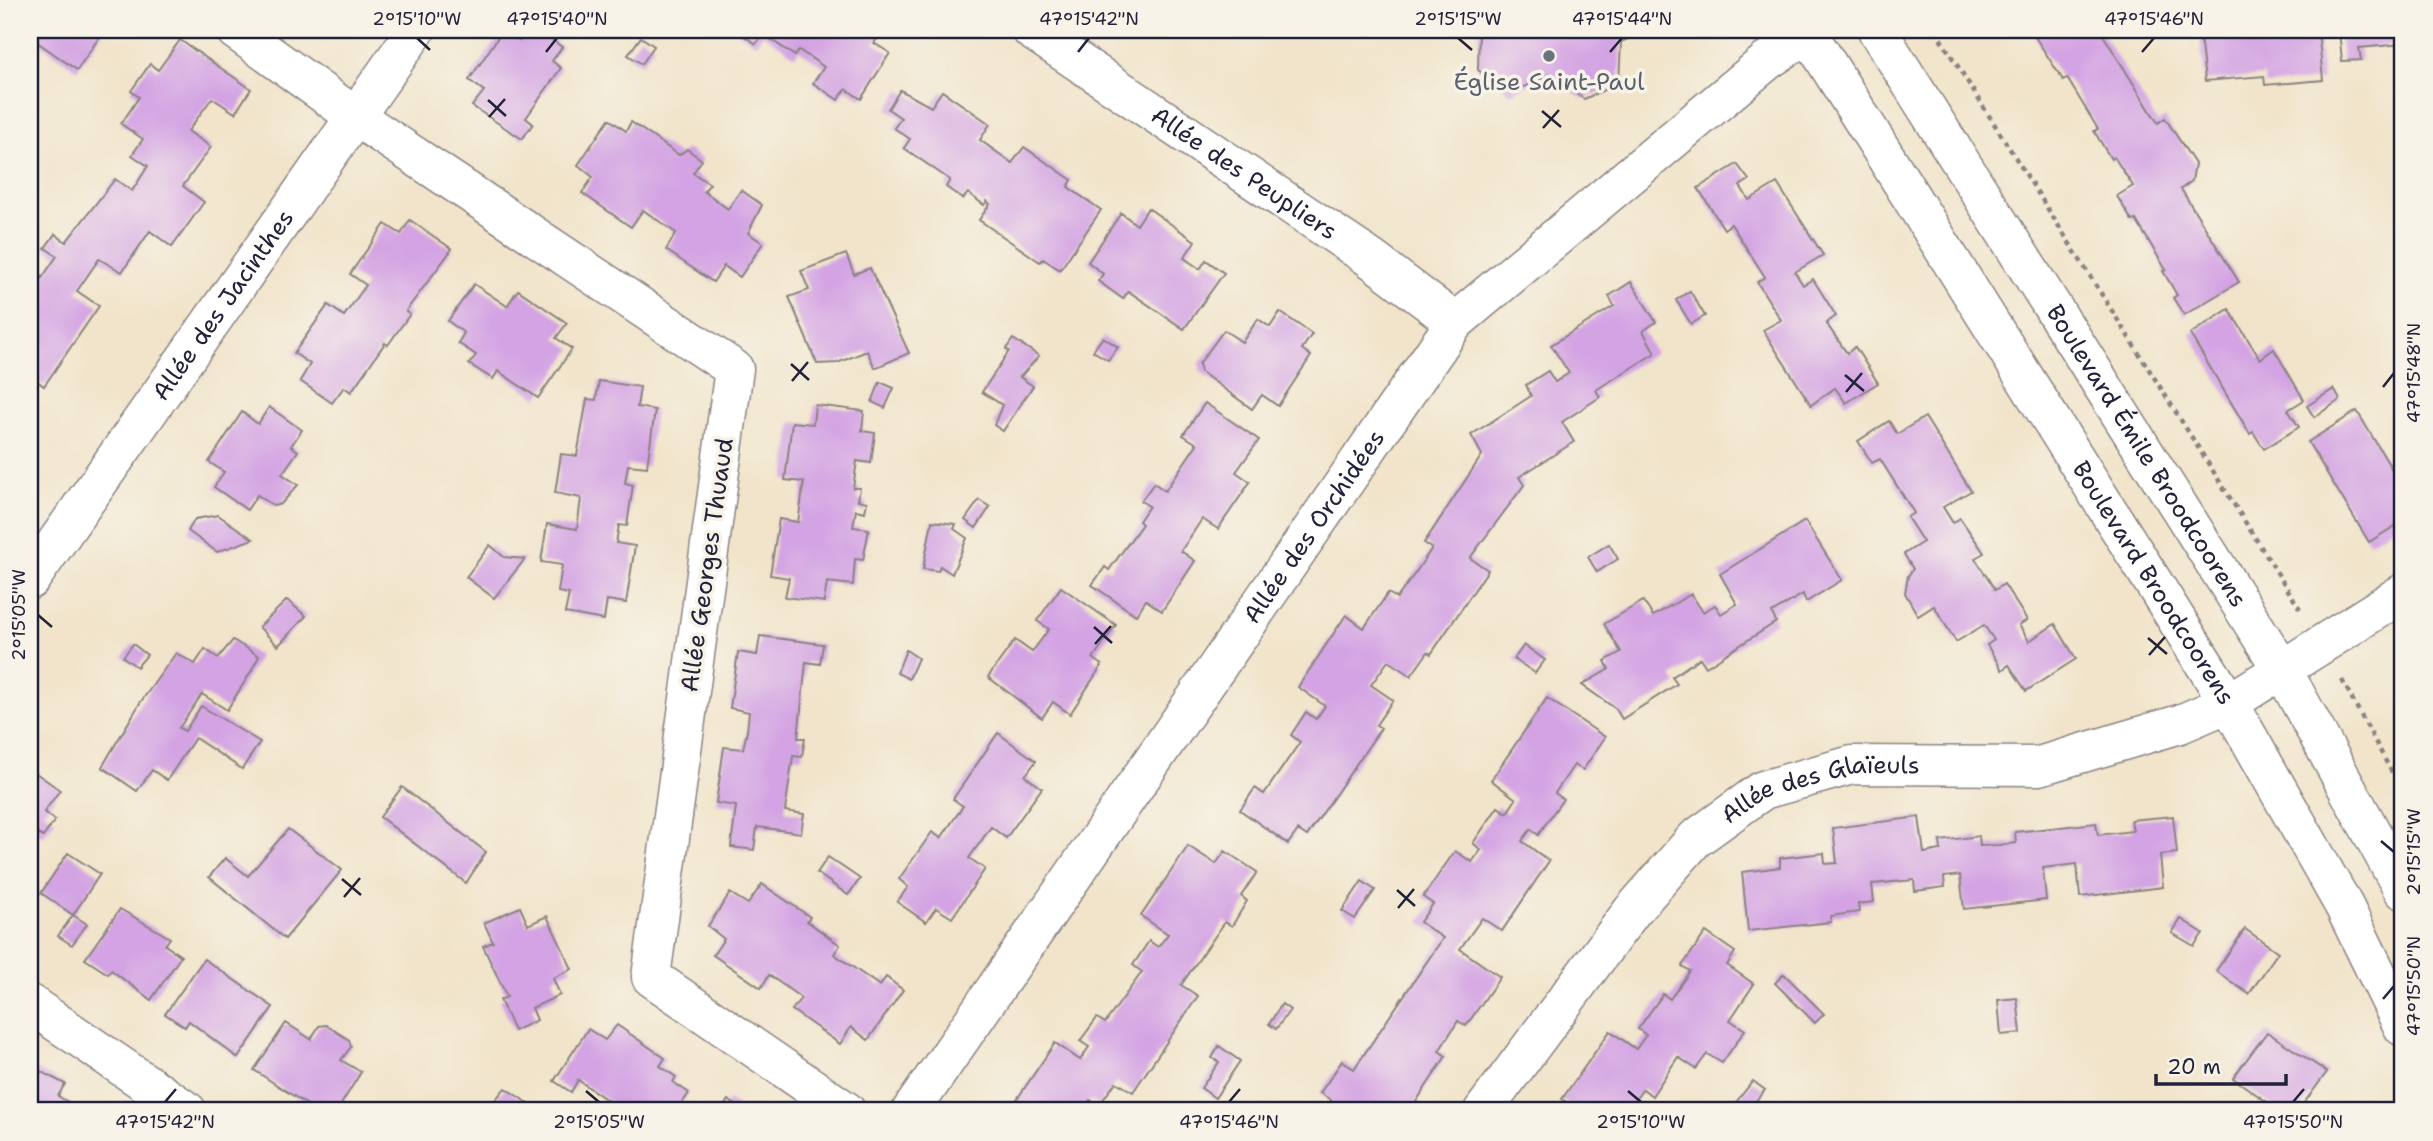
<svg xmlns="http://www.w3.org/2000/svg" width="2433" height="1141" viewBox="0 0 2433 1141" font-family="'Shantell Sans',sans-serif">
	<rect width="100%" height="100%" fill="#f7f3e8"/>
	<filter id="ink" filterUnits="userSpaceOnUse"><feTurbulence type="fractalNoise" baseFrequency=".0143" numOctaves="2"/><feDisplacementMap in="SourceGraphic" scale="14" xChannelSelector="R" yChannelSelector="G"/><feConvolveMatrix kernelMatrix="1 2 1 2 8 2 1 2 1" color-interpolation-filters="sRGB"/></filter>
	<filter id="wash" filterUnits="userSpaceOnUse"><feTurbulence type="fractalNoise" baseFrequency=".00686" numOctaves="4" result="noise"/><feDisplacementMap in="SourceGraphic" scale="28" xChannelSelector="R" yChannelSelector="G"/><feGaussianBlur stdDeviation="1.57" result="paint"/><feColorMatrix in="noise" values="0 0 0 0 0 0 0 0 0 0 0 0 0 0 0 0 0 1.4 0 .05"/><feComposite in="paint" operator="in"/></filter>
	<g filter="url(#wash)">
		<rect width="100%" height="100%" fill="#f1e4ca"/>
		<g id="blocks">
			<g fill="#d3a3e3">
				<path d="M30 30H100L103 32 77 70 30 37Z"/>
				<path d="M503 30 519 41 526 30H538L562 47 552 61 561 68 526 118 533 124 522 139 472 106 484 91 469 80Z"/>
				<path d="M735 30H884L874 43 890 53 861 99 846 89 838 100 813 83 824 67 799 50 795 56 763 34 756 44Z"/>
				<path d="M1479 30H1647L1621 42 1619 83 1584 99 1549 75 1511 93 1478 70Z"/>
				<path d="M2038 30H2100L2158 123 2165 118 2195 164 2192 181 2181 189 2239 282 2184 315 2173 298 2177 295 2163 271 2166 270 2136 220 2132 221 2117 196 2133 186 2114 157 2111 159 2094 131 2098 129 2067 78 2063 80 2035 37Z"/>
				<path d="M2227 30H2318L2323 80 2265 85 2264 76 2205 81 2200 35 2227 33Z"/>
				<path d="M2339 30H2403V44L2359 48 2361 60 2342 61Z"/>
				<path d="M641 37 654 46 642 64 628 55Z"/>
				<path d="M180 40 251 89 235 113 212 98 188 131 211 147 183 186 204 202 172 247 150 231 122 272 99 259 77 291 99 306 44 386 30 376V304L35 297 31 294 57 256 45 248 55 234 66 242 115 179 132 191 148 166 132 155 143 139 121 124 139 97 131 91 150 64 158 70Z"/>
				<path d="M900 90 931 107 942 91 990 124 980 140 1012 163 1024 147 1072 180 1068 187 1101 210 1060 270 1043 259 1040 262 979 220 990 204 987 201 984 205 968 193 963 199 946 187 950 180 904 148 910 139 894 128 901 118 888 109Z"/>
				<path d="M609 119 626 131 631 122 679 155 687 149 702 160 693 173 710 184 704 191 728 209 741 190 762 205 748 233 763 243 740 277 724 266 713 282 666 250 676 233 643 210 631 227 582 193 593 177 578 165Z"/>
				<path d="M1737 164 1749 180 1740 186 1749 200 1777 183 1823 255 1795 272 1803 285 1813 279 1836 316 1826 323 1847 353 1855 347 1878 383 1846 403 1835 388 1811 405 1763 330 1781 320 1757 282 1765 277 1731 224 1724 229 1698 188Z"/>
				<path d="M1148 208 1195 241 1184 258 1200 269 1206 260 1224 273 1184 329 1128 291 1123 299 1098 281 1103 274 1088 262 1121 213 1137 225Z"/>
				<path d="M410 220 452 249 406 311 410 314 388 345 385 343 351 392 344 387 332 403 300 381 310 364 294 353 328 305 344 316 366 285 350 274 385 224 401 234Z"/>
				<path d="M846 254 854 274 870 268 909 353 875 368 867 351 837 363 817 364 789 297 809 290 801 271Z"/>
				<path d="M1631 282 1656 322 1643 331 1655 353 1596 390 1600 397 1562 422 1574 442 1519 477 1524 485 1470 558 1488 570 1431 654 1428 652 1411 676 1388 661 1371 685 1393 700 1376 725 1381 728 1307 836 1298 830 1288 844 1240 810 1255 788 1264 794 1300 742 1291 735 1306 712 1316 719 1325 706 1298 687 1346 615 1364 628 1388 593 1397 598 1416 572 1432 548 1424 543 1482 455 1471 435 1531 396 1526 385 1548 371 1555 382 1569 373 1551 345 1614 306 1609 296Z"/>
				<path d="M474 284 507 306 518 290 567 323 556 338 572 349 538 398 498 371 493 379 469 364 476 355 458 343 464 333 448 321Z"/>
				<path d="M1690 291 1705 316 1691 324 1676 300Z"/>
				<path d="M2229 309 2260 359 2274 349 2304 400 2288 410 2299 427 2264 449 2253 432 2250 434 2190 334Z"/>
				<path d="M1280 312 1312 334 1302 349 1311 356 1278 406 1262 395 1252 409 1201 372 1199 364 1224 330 1242 342 1258 319 1270 327Z"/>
				<path d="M1103 337 1118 347 1108 360 1093 351Z"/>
				<path d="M1013 339 1039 356 1020 377 1033 386 1003 431 994 425 1002 405 982 392 1009 351 1006 349Z"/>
				<path d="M599 381 640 387 637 407 655 410 647 467 628 465 625 483 633 485 627 526 619 525 616 543 635 546 626 603 607 600 604 620 565 613 569 594 558 592 562 565 541 562 547 524 577 529 581 498 555 493 561 454 577 456 587 399 596 400Z"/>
				<path d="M880 382 894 388 885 408 872 402Z"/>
				<path d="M2334 389 2340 400 2314 417 2307 406Z"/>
				<path d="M1205 403 1259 440 1236 472 1250 482 1218 529 1202 519 1181 551 1195 561 1162 611 1146 600 1136 615 1092 585 1105 567 1109 570 1142 524 1139 521 1149 506 1141 501 1154 483 1165 491 1197 444 1183 435Z"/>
				<path d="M815 405 864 411 862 431 875 433 871 463 857 461 853 488H860L858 500 867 502 865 512 856 510 853 527 869 529 863 560 855 559 853 585 827 582 824 602 785 597 789 578 770 575 779 519 798 522 801 503 804 482 785 480 792 422 813 424Z"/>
				<path d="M269 407 302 430 291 446 298 451 282 474 298 485 281 504 274 506 257 495 247 510 214 487 224 472 209 462 242 412 258 424Z"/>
				<path d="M2357 411 2403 488V521L2369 542 2308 442Z"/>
				<path d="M1925 417 1971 491 1943 507 1953 523 1960 518 1984 553 1975 558 1995 590 2004 584 2027 620 2019 625 2029 641 2055 624 2076 659 2026 691 2009 665 2002 670 1987 645 1994 640 1984 625 1956 642 1934 606 1918 616 1905 593 1908 576 1913 569 1904 554 1923 542 1907 517 1914 513 1880 459 1872 463 1858 441 1889 421 1897 434Z"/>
				<path d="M979 500 990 507 976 528 965 520Z"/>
				<path d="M218 515 253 539 217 552 188 531 195 519Z"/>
				<path d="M932 521 956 524 954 529 967 538 952 574 940 566 938 571 923 569Z"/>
				<path d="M1805 521 1842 580 1806 602 1803 594 1772 613 1776 622 1706 667 1700 658 1672 677 1677 684 1622 719 1616 709 1582 685 1609 669 1605 661 1621 652 1604 624 1643 601 1653 616 1691 594 1703 612 1715 605 1721 614 1737 604 1720 574Z"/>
				<path d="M1609 544 1618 559 1597 572 1588 557Z"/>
				<path d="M490 545 504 557 525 559 494 598 466 577Z"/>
				<path d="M1061 587 1116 625 1093 658 1102 665 1070 714 1053 702 1042 718 988 677 1015 640 1032 652 1049 629 1037 621Z"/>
				<path d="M287 600 306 616 278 646 259 627Z"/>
				<path d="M760 636 823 644 820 664 806 662 798 738H805L802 757 793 756 785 811 804 814 801 833 757 827 754 850 731 847 736 806 716 803 724 747 743 749 747 731 749 712 730 708 738 652 757 655Z"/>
				<path d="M233 640 259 656 252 670 227 710 202 694 179 728 185 731 201 706 260 742 242 769 195 738 167 780 152 770 137 791 102 767 140 703 176 653 195 664 205 649 218 658Z"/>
				<path d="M133 644 147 655 137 667 123 657Z"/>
				<path d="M1524 645 1545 660 1535 673 1514 659Z"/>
				<path d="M906 650 918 658 909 679 897 673Z"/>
				<path d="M1547 698 1605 737 1583 770 1574 765 1555 793 1563 799 1538 835 1531 829 1522 841 1549 861 1502 931 1482 918 1460 949 1500 977 1466 1026 1458 1021 1448 1037 1439 1051 1446 1056 1410 1111H1325L1332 1101 1320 1093 1342 1061 1354 1069 1443 938 1420 922 1433 904 1423 897 1455 851 1472 862 1481 850 1473 843 1498 807 1507 813 1516 799 1491 780Z"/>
				<path d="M998 733 1036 761 1025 776 1042 788 1006 838 991 827 969 858 985 869 952 918 936 908 926 922 897 902 908 887 899 879 932 832 941 838 963 806 953 799Z"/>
				<path d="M30 769 60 790 44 812 55 820 43 837 34 831 30 838Z"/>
				<path d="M402 787 486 852 466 883 380 817Z"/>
				<path d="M2173 816 2177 853 2160 855 2163 887 2080 897 2077 864 2043 868 2046 900 1964 909 1960 875 1944 877 1945 887 1915 891 1914 880 1872 884 1874 902 1858 904 1859 912 1831 916V922L1748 931 1742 872 1780 867V858L1824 853 1825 864 1837 863 1833 828 1919 817 1924 853 1941 850 1940 841 1979 836 1980 846 1999 845 2016 843 2015 832 2096 823 2098 835 2133 831 2131 820Z"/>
				<path d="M288 829 342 870 285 939 209 877 225 858 248 876Z"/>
				<path d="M1188 846 1216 864 1225 851 1257 872 1241 896 1247 901 1232 926 1225 922 1181 985 1198 996 1133 1092 1116 1082 1099 1105 1090 1100 1083 1111H1009L1055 1043 1080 1060 1089 1047 1080 1041 1097 1018 1105 1023 1142 972 1133 965 1149 941 1158 947 1168 934 1141 916Z"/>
				<path d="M68 853 100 874 73 915 41 893Z"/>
				<path d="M828 857 860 879 848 895 817 873Z"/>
				<path d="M1362 881 1375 890 1355 919 1342 911Z"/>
				<path d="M762 884 810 917 807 921 840 945 834 954 880 986 886 977 903 990 868 1040 851 1027 840 1044 792 1010 801 998 769 975 761 988 713 955 724 939 708 926 730 893 748 904Z"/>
				<path d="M520 907 528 925 547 916 572 969 553 978 560 995 532 1008 537 1020 514 1031 500 1000 507 997 483 946 493 942 484 923Z"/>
				<path d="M120 909 170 938 165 945 181 956 151 1000 111 970 108 974 85 959Z"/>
				<path d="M73 915 87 924 72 945 58 936Z"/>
				<path d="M2181 919 2203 933 2194 946 2172 933Z"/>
				<path d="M2245 929 2278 952 2249 994 2216 971Z"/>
				<path d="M1706 932 1735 952 1727 965 1754 984 1730 1020 1745 1030 1722 1063 1707 1054 1696 1069 1678 1057 1652 1096 1643 1089 1635 1100 1651 1111H1579L1562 1099 1610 1031 1636 1049 1646 1035 1638 1029 1663 994 1670 999 1690 971 1682 966Z"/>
				<path d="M204 959 273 1007 238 1058 189 1021 185 1027 165 1014Z"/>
				<path d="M1784 974 1824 1014 1815 1023 1775 983Z"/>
				<path d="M2017 998 2021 1033 2001 1035 1998 1000Z"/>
				<path d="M1282 1004 1290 1010 1276 1029 1269 1024Z"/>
				<path d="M286 1023 311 1039 319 1026 326 1025 349 1040 351 1047 341 1060 361 1072 337 1111H310L312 1108 254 1070Z"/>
				<path d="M617 1025 665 1058 660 1066 676 1077 673 1082 689 1093 677 1111H623L578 1080 571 1092 554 1081 588 1029 605 1040Z"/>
				<path d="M2267 1032 2327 1072 2298 1111H2280L2233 1078Z"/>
				<path d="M1219 1046 1240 1061 1215 1098 1201 1088 1219 1062 1212 1058Z"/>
				<path d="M30 1066 65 1084 58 1096 74 1106 71 1111H30Z"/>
				<path d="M1753 1081 1765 1090 1747 1111H1729Z"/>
				<path d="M505 1088 528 1103 523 1111H486Z"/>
				<path d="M728 1100 745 1111H721Z"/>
			</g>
		</g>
	</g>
	<g filter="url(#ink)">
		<use href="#blocks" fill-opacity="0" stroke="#8a8382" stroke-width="2"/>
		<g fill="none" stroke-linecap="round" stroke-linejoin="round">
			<defs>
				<g id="minor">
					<path d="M235 30 356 117 734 369 651 977 846 1111"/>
					<path id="s1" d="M1031 30 1370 258 1455 322"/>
					<path id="s2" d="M1806 30 2229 703 2344 906 2403 1027"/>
					<path id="s3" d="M1877 30 2283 671 2403 890"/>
					<path id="s4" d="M30 580 416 30"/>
					<path d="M30 1004 187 1111"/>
					<path id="s5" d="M911 1111 1455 322 1767 61 1813 30"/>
					<path id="s6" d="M1483 1111 1632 911 1695 839 1763 790 1852 765 2039 766 2180 724 2229 703 2403 593"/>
				</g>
			</defs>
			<use href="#minor" stroke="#8a8382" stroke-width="41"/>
			<g stroke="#8a8382" stroke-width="4.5" stroke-dasharray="5 5" stroke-linecap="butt">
				<path d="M1935 30 2300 609"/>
				<path d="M2342 680 2403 793"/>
			</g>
			<use href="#minor" stroke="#fff" stroke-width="38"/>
		</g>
	</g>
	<path fill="none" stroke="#22223b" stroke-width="2.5" d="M417 38 430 50M1458 38 1472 50M546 52 557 38M1078 52 1089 38M1610 52 1622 38M2142 52 2154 38M488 100 506 116M1542 111 1561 127M489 117 505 99M1543 128 1559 110M791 364 809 380M1845 375 1864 391M792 381 808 362M2383 387 2394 373M1846 392 1862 373M38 615 52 627M1094 627 1112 643M2148 638 2167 654M1095 644 1111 626M2149 655 2165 637M2381 841 2394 852M342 879 361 895M1397 890 1415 906M344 897 360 878M1398 908 1414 889M2383 999 2394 986M586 1091 599 1102M1628 1091 1641 1102M165 1102 176 1089M1229 1102 1240 1089M2293 1102 2304 1089"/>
	<circle fill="#6b7280" stroke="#f7f3e8" stroke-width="2.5" cx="1549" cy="56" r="7"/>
	<g text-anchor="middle" stroke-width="7" stroke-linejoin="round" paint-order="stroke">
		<g font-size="24" fill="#5b616d" stroke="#f7f3e8">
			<text x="1549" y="90">Église Saint-Paul</text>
		</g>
		<g font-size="24" fill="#22223b" stroke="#f7f3e8">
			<text dy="8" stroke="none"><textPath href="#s1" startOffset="257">Allée des Peupliers</textPath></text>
			<text dy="8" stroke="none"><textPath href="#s4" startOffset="336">Allée des Jacinthes</textPath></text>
			<text dy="8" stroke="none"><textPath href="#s3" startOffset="504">Boulevard Émile Broodcoorens</textPath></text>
			<text dy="8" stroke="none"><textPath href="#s5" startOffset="710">Allée des Orchidées</textPath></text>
			<text transform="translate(707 565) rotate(-82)" y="8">Allée Georges Thuaud</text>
			<text dy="8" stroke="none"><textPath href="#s2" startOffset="653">Boulevard Broodcoorens</textPath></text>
			<text dy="8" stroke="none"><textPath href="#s6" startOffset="485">Allée des Glaïeuls</textPath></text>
		</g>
	</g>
	<rect width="2433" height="1141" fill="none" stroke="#f7f3e8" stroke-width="77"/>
	<path d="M2156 1074v10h130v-10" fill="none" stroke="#22223b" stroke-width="3.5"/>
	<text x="2167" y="1074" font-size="21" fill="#22223b" stroke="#f7f3e8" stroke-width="5" paint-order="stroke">20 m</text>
	<rect x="38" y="38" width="2356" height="1064" fill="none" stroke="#22223b" stroke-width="2.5"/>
	<g font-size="18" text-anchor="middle" fill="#22223b">
		<text x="417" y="25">2°15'10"W</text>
		<text x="557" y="25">47°15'40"N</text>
		<text x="1089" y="25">47°15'42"N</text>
		<text x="1458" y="25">2°15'15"W</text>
		<text x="1622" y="25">47°15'44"N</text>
		<text x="2154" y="25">47°15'46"N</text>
		<text transform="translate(2414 373) rotate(-90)" y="6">47°15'48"N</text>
		<text transform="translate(19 615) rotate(-90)" y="6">2°15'05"W</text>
		<text transform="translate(2414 852) rotate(-90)" y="6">2°15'15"W</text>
		<text transform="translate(2414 986) rotate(-90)" y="6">47°15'50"N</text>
		<text x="165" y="1128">47°15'42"N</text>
		<text x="599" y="1128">2°15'05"W</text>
		<text x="1229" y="1128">47°15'46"N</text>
		<text x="1641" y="1128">2°15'10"W</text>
		<text x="2293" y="1128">47°15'50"N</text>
	</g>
</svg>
